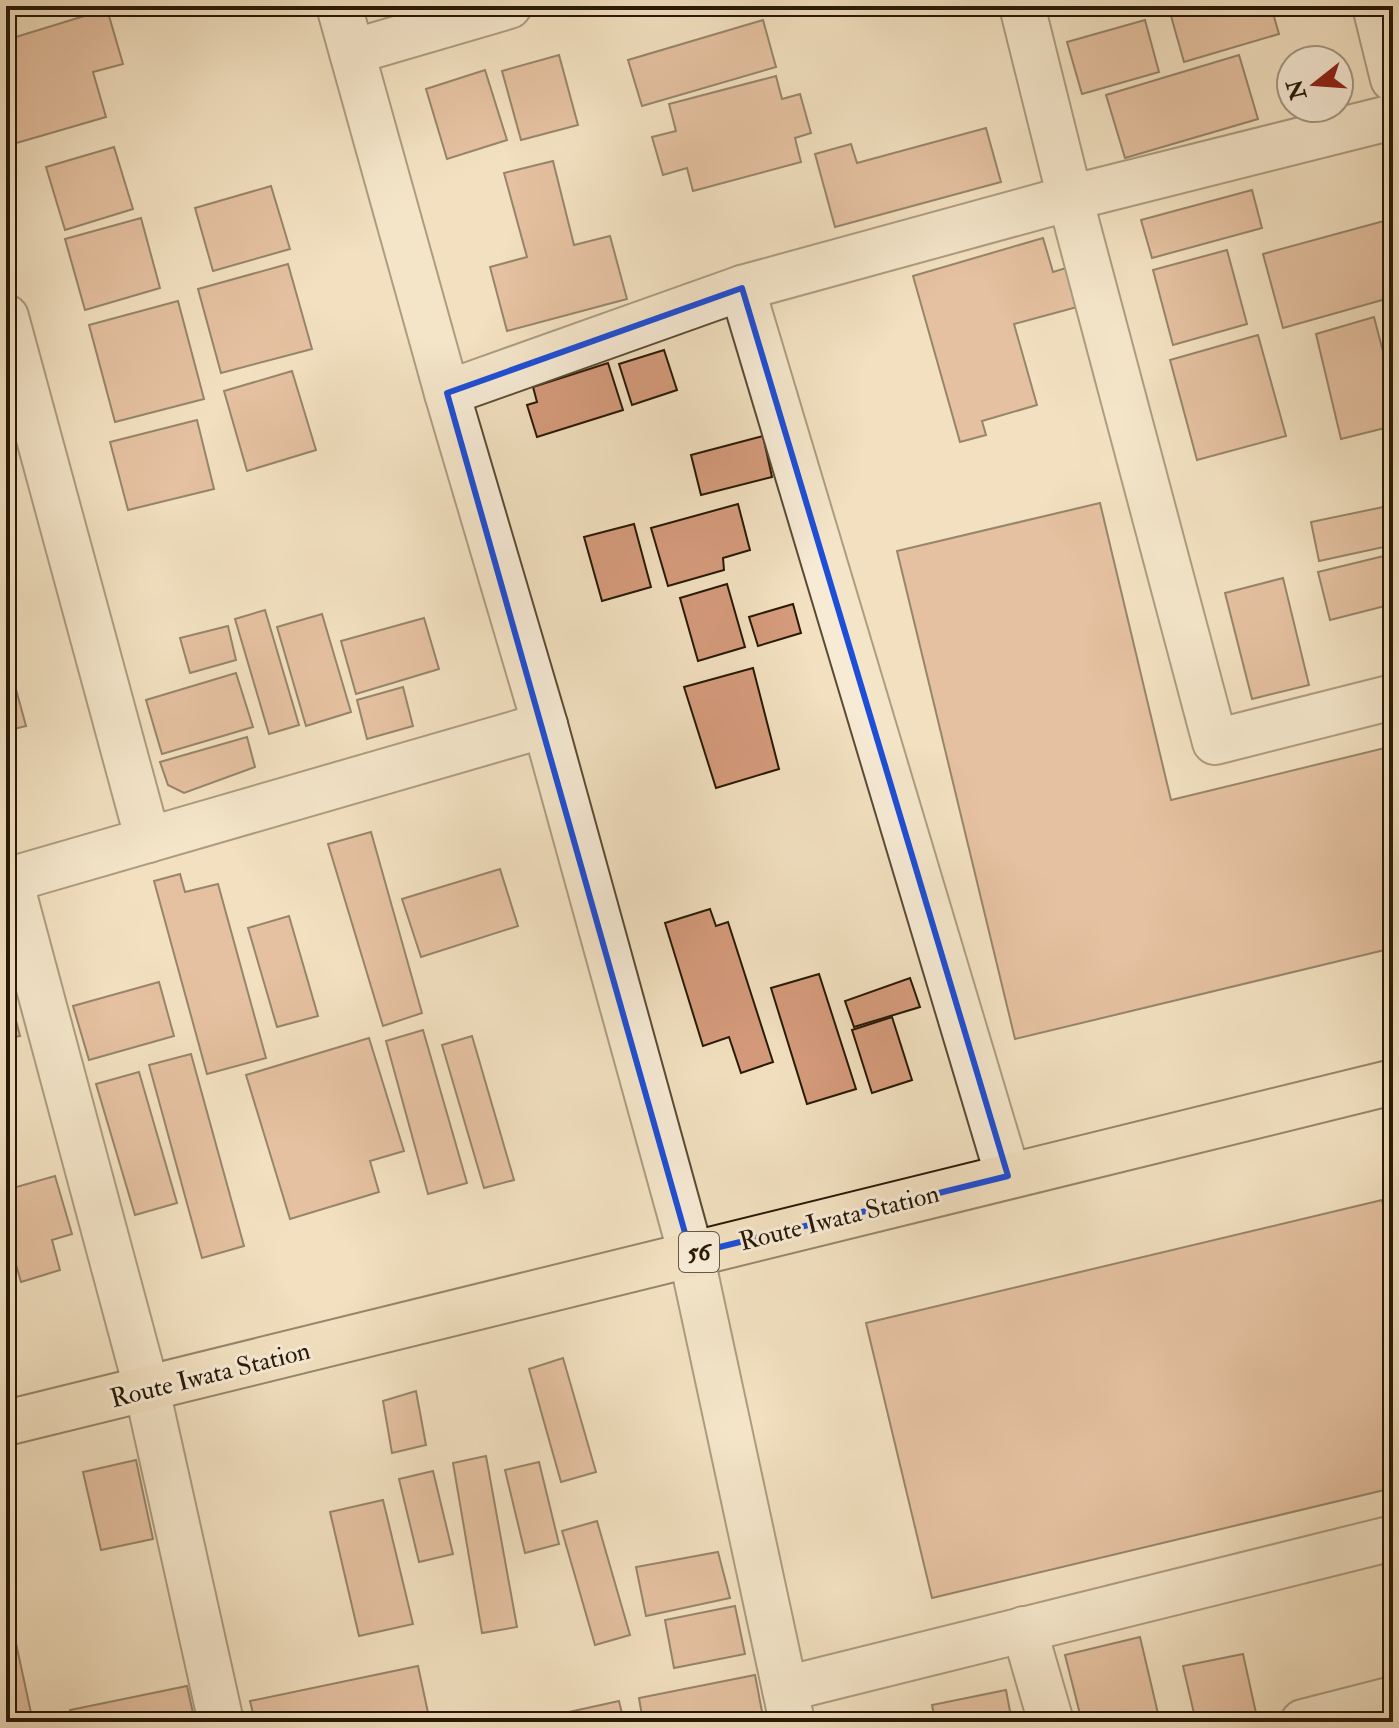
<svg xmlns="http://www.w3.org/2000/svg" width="1399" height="1728" viewBox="0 0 1399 1728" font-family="'IM FELL Double Pica',serif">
	<rect width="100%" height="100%" fill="#f2e0c0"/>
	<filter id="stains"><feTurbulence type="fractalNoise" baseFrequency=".0025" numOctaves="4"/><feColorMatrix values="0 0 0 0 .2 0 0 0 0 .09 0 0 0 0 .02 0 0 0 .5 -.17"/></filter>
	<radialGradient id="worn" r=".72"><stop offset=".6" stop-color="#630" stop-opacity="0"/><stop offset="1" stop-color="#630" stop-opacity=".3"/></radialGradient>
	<g fill="#d59b7c" stroke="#271906" stroke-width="2">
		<path d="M1206 6H1271L1279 34 1184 62 1171 16Z"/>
		<path d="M107 9 123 64 93 72 106 117 13 144 6 121V40Z"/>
		<path d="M763 20 776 67 642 106 628 60Z"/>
		<path d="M1145 20 1159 72 1082 94 1067 42Z"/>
		<path d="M559 55 578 125 521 140 502 71Z"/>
		<path d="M1239 55 1258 119 1125 158 1106 95Z"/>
		<path d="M485 70 507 140 447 159 426 89Z"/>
		<path d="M776 76 782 99 800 94 811 133 795 138 801 162 693 191 687 168 663 175 652 137 676 131 669 104Z"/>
		<path d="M986 128 1001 182 835 227 815 154 851 144 857 163Z"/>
		<path d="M114 147 133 209 65 230 46 167Z"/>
		<path d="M553 161 574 245 610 236 627 299 507 331 490 267 527 257 504 173Z"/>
		<path d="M271 186 290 249 213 271 195 208Z"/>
		<path d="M1252 190 1262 228 1152 258 1141 220Z"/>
		<path d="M141 218 160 288 85 310 65 239Z"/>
		<path d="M1391 219 1393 297 1283 328 1263 254Z"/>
		<path d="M1043 238 1053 272 1066 268 1077 307 1014 324 1037 405 982 421 986 435 960 442 913 276Z"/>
		<path d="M1227 250 1247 324 1173 345 1153 270Z"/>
		<path d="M288 264 312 349 221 373 198 289Z"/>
		<path d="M178 301 204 399 115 422 89 325Z"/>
		<path d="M1374 317 1393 390V426L1341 439 1316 334Z"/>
		<path d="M1258 335 1286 436 1197 460 1170 360Z"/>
		<path d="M664 350 677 390 632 405 619 364Z"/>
		<path d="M608 363 623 410 537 437 527 405 537 402 533 387Z"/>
		<path d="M292 371 316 450 247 471 224 391Z"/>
		<path d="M197 420 214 489 128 510 110 442Z"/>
		<path d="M763 436 772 477 701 495 691 455Z"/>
		<path d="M1100 503 1171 800 1393 746V948L1015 1039 897 551Z"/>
		<path d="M738 504 750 550 723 558 724 570 668 586 651 528Z"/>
		<path d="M1393 505V545L1319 561 1311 522Z"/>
		<path d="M634 524 651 587 602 601 584 537Z"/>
		<path d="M1388 555 1393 573V604L1330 620 1318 572Z"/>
		<path d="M1283 578 1309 685 1252 699 1225 593Z"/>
		<path d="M727 584 745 647 698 661 680 598Z"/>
		<path d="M793 604 801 633 758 646 749 617Z"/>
		<path d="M265 610 299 725 269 734 235 619Z"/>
		<path d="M322 614 351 712 306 726 277 627Z"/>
		<path d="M424 618 439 669 356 694 341 641Z"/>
		<path d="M228 626 236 660 190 673 180 638Z"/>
		<path d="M753 668 779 769 716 788 684 687Z"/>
		<path d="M11 671 26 726 6 731V672Z"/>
		<path d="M236 673 253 727 162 754 146 700Z"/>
		<path d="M403 687 413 726 367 739 357 700Z"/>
		<path d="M247 737 255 767 184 793 168 785 160 762Z"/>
		<path d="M371 832 422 1013 383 1026 328 844Z"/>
		<path d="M500 869 518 926 421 957 402 899Z"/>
		<path d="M180 874 185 892 218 884 266 1058 207 1074 154 881Z"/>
		<path d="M710 909 716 926 728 922 773 1062 741 1073 729 1037 703 1046 665 923Z"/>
		<path d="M289 916 318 1016 277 1027 248 928Z"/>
		<path d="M819 974 856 1089 807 1104 771 988Z"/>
		<path d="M910 978 920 1007 854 1027 845 1001Z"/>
		<path d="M6 981 20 1036 6 1039Z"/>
		<path d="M159 982 174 1036 89 1060 73 1006Z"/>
		<path d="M892 1017 912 1080 872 1093 852 1030Z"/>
		<path d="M423 1030 467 1183 428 1194 386 1041Z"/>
		<path d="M472 1036 514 1180 484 1188 442 1045Z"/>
		<path d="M369 1038 404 1151 370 1161 379 1192 290 1219 246 1075Z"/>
		<path d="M191 1054 244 1246 202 1258 149 1065Z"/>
		<path d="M139 1072 177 1203 135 1215 96 1084Z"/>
		<path d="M55 1176 72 1234 52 1240 60 1270 21 1282 6 1230V1190Z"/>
		<path d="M1382 1200 1393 1246V1488L932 1598 866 1323Z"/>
		<path d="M563 1358 596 1472 561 1482 529 1369Z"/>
		<path d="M416 1391 426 1445 392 1453 383 1401Z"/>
		<path d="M486 1456 517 1627 482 1633 453 1463Z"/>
		<path d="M136 1460 153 1539 101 1550 83 1472Z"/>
		<path d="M539 1462 559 1544 525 1553 505 1470Z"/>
		<path d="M433 1471 453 1554 419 1562 399 1479Z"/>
		<path d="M383 1500 413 1624 359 1636 330 1512Z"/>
		<path d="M597 1521 630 1635 595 1645 562 1531Z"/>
		<path d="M718 1552 730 1598 646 1616 636 1567Z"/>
		<path d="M6 1597 33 1722H6Z"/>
		<path d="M735 1606 745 1654 674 1668 665 1620Z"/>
		<path d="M1140 1637 1160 1722H1082L1065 1655Z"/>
		<path d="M1243 1654 1256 1713 1214 1722H1196L1183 1666Z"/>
		<path d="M418 1666 430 1722H255L250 1701Z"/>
		<path d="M755 1675 764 1722H643L639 1698Z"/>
		<path d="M187 1686 195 1722H72L70 1710Z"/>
		<path d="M1006 1690 1012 1722H935L932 1705Z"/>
		<path d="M619 1701 624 1722H547L546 1717Z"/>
	</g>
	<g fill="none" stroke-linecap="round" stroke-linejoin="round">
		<defs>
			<g id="minor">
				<path d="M1022 6 1070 198 1215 742 1393 697"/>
				<path d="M1375 6 1393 79"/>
				<path d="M352 52 509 6"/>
				<path d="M742 288 1008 1176"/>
				<path d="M6 317 148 840"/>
				<path d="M447 393 742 288 1070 198 1393 117"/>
				<path d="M10 880 147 1390 221 1722"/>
				<path d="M6 881 545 725"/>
				<path d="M691 1254 792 1722"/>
				<path d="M1024 1629 1051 1722"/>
				<path d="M785 1689 1393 1538"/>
				<path d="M1303 1722 1393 1699"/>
			</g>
			<path id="tertiary" d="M339 6 447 393 545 725 691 1254"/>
			<path id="primary" d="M6 1423 1393 1082"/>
		</defs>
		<use href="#minor" stroke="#5a4b34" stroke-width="48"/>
		<use href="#tertiary" stroke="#5a4b34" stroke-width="48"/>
		<use href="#primary" stroke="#271906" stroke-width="48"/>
		<use href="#minor" stroke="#f7ebd6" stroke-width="44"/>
		<use href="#tertiary" stroke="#f7ebd6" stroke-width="44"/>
		<use href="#primary" stroke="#f2e0c0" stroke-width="44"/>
	</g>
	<path d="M0 0H1399V1728H0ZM742 288 1008 1176 691 1254 447 393Z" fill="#f2e0c0" fill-opacity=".55" fill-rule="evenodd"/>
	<path fill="none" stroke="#1d4ed8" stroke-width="6" stroke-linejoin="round" d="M742 288 1008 1176 691 1254 447 393Z"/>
	<g text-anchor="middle" stroke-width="6" stroke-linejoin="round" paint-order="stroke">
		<rect fill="#f7ebd6" stroke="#655844" stroke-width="2" x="679" y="1232" width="40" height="40" rx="6"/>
		<g font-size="24" font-weight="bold" fill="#271906">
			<text x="699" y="1260">56</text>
		</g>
		<g font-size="26" fill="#271906" stroke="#f7ebd6">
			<text transform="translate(839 1217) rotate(-14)" y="9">Route Iwata Station</text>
			<text transform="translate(210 1374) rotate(-14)" y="9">Route Iwata Station</text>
		</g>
	</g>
	<rect width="1399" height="1728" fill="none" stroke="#f2e0c0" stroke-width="32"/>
	<rect x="8" y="8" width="1383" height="1712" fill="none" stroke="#271906" stroke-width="4"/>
	<rect x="16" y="16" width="1367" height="1696" fill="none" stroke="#271906" stroke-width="2"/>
	<g transform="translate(1315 84) rotate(253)"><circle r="38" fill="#f7ebd6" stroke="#a49783" stroke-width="2"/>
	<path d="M0-6L14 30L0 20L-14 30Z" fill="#8f2418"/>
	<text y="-12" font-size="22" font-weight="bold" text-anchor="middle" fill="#271906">N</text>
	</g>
	<rect width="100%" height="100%" filter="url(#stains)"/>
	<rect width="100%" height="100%" fill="url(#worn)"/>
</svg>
